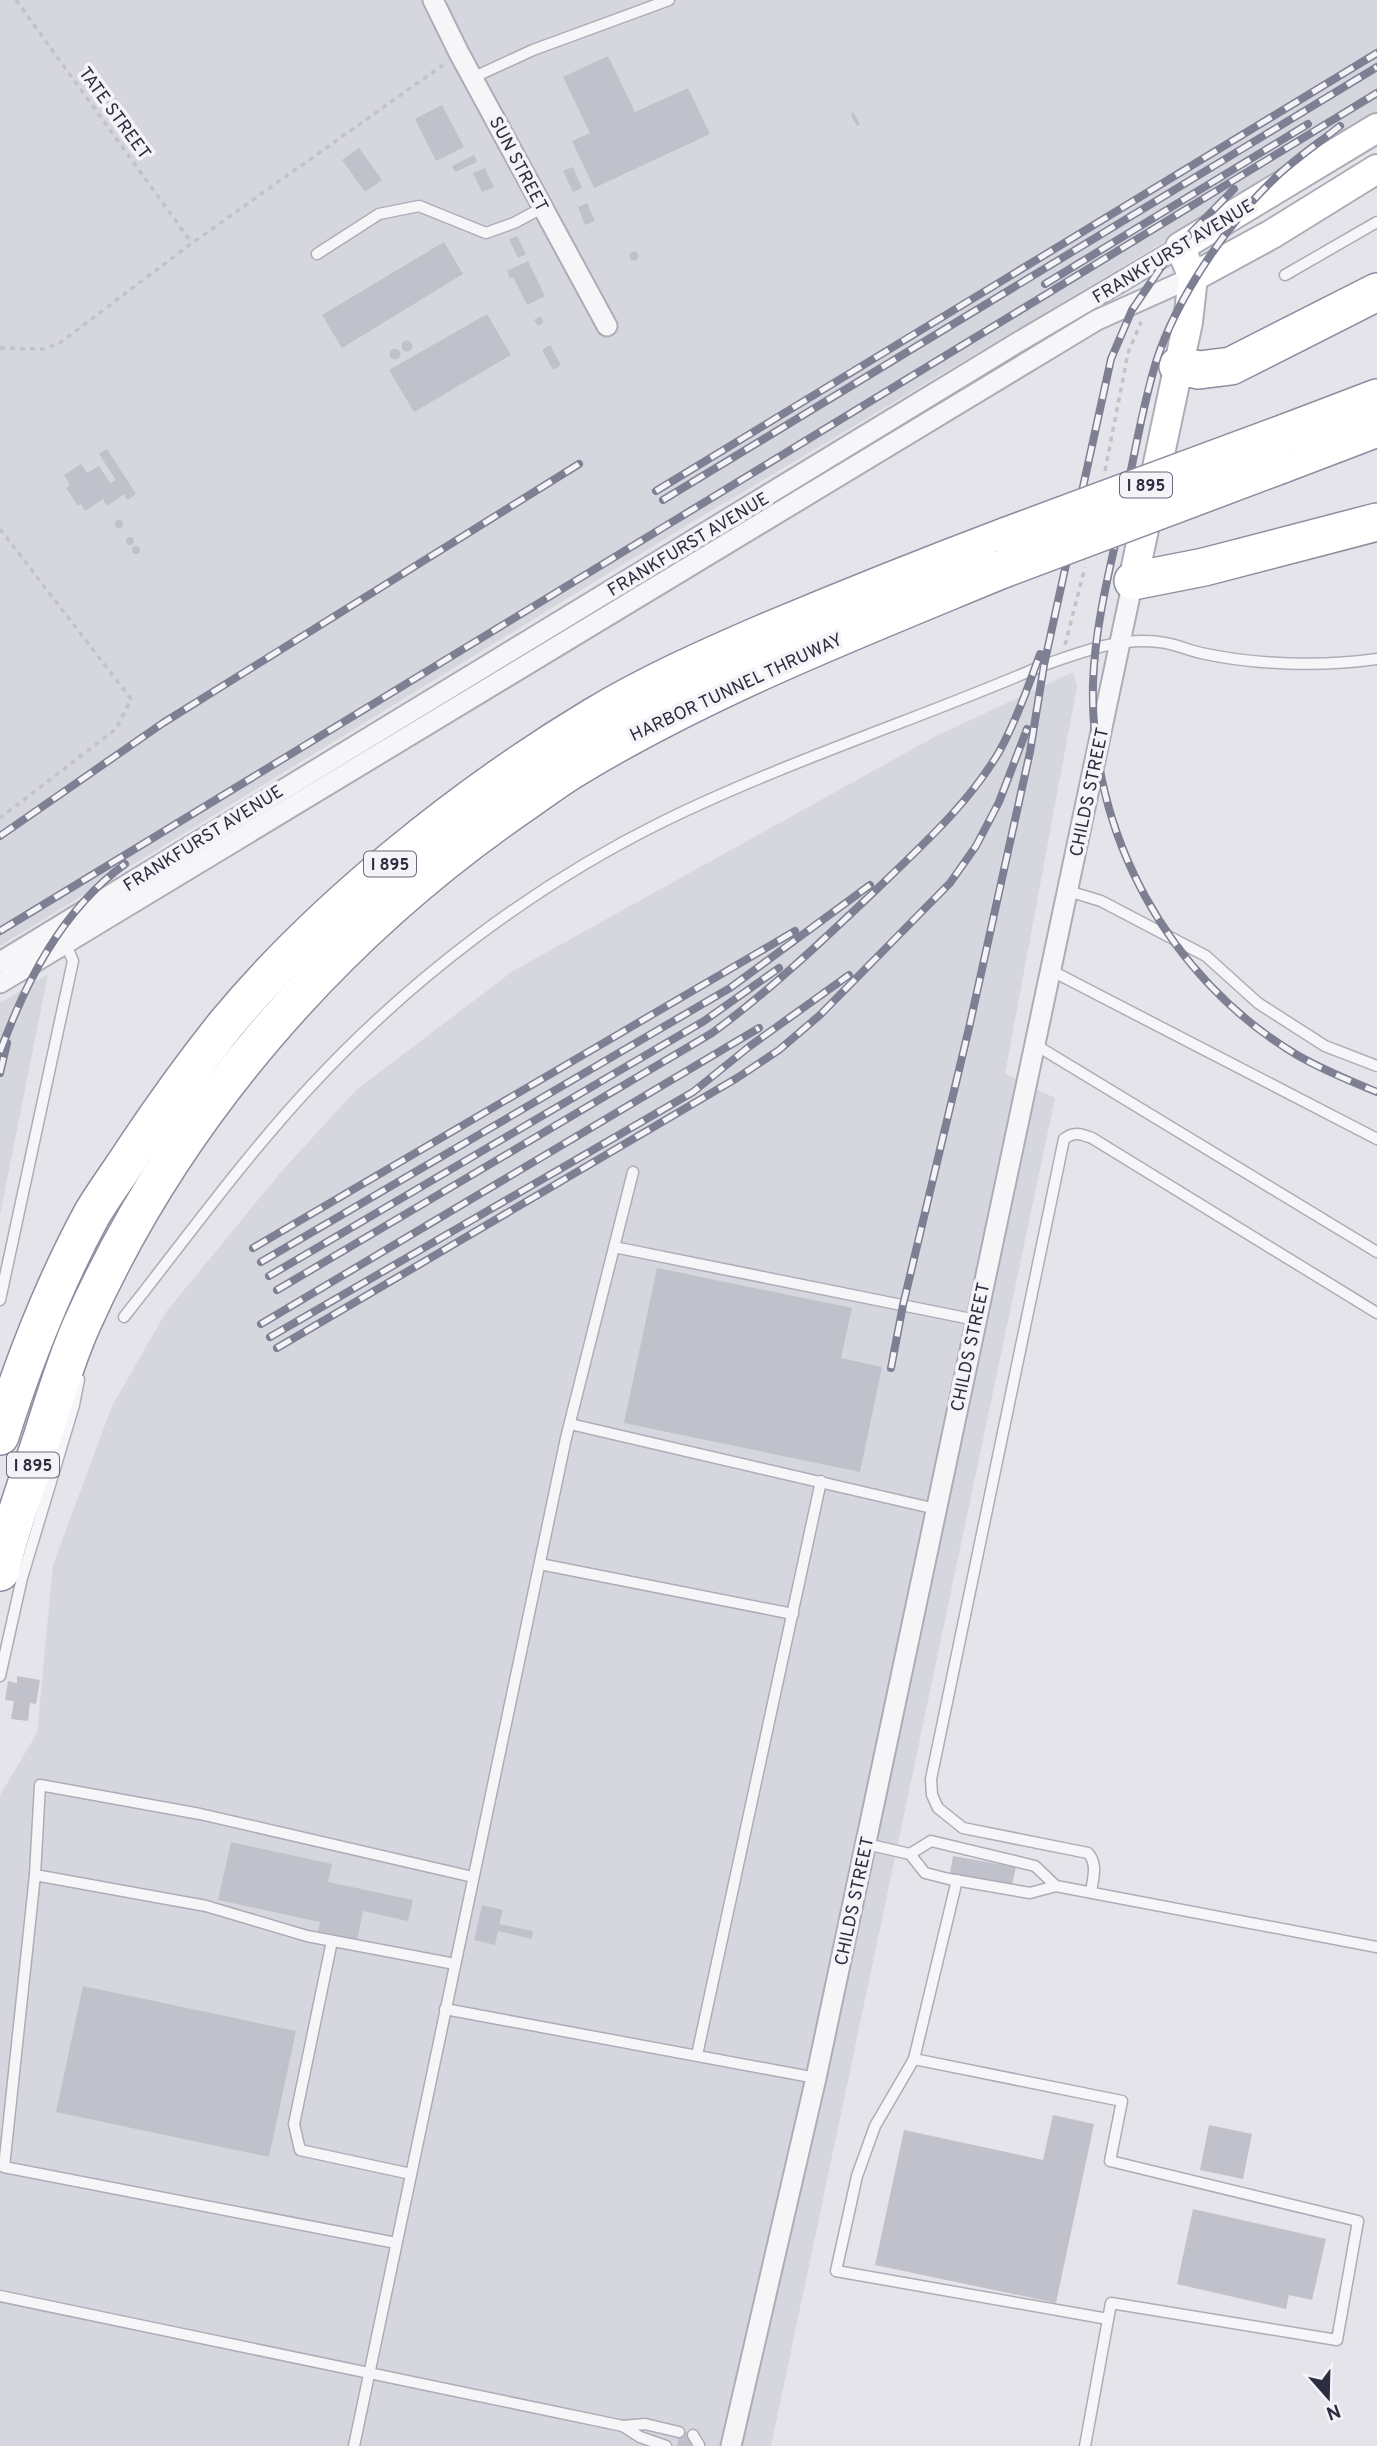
<svg xmlns="http://www.w3.org/2000/svg" width="1377" height="2446" viewBox="0 0 1377 2446" font-family="Overpass,sans-serif">
	<rect width="100%" height="100%" fill="#e4e4ea"/>
	<g fill="#d6d6df">
		<path d="M0 0H1377V115L681 529 0 946Z"/>
		<path d="M1073 672 1077 686 1005 1074 1055 1098 771 2446H0V1795L37 1733 53 1565 112 1406 166 1312 281 1172 356 1090 513 971 936 736Z"/>
		<path d="M48 974 0 1215V1003Z"/>
	</g>
	<g fill="#c1c1cc">
		<path d="M608 56 635 112 688 88 710 134 594 188 572 141 590 133 563 77Z"/>
		<path d="M442 105 464 147 436 161 415 119Z"/>
		<path d="M853 112 860 124 859 125 857 126 851 115Z"/>
		<path d="M359 148 382 180 365 192 342 160Z"/>
		<path d="M474 155 477 162 455 172 452 166Z"/>
		<path d="M573 167 582 188 573 192 563 171Z"/>
		<path d="M485 168 494 187 482 192 473 173Z"/>
		<path d="M587 203 595 221 585 225 578 207Z"/>
		<path d="M517 236 526 254 518 258 509 239Z"/>
		<path d="M444 242 463 274 342 348 322 315Z"/>
		<circle cx="634" cy="256" r="4.5"/>
		<path d="M528 261 545 296 527 305 513 277 510 279 507 271Z"/>
		<path d="M487 314 511 355 414 412 389 370Z"/>
		<path d="M540 316 544 322 538 326 534 320Z"/>
		<circle cx="407" cy="346" r="5.5"/>
		<path d="M550 345 561 365 553 370 542 350Z"/>
		<circle cx="395" cy="354" r="5.5"/>
		<path d="M107 449 136 494 128 500 124 494 107 506 103 499 85 511 81 504 78 506 66 488 70 485 64 475 81 464 87 473 99 466 110 483 116 480 99 454Z"/>
		<circle cx="119" cy="524" r="4"/>
		<circle cx="130" cy="541" r="4"/>
		<circle cx="136" cy="550" r="4"/>
		<path d="M657 1268 852 1308 841 1358 882 1367 860 1472 624 1423Z"/>
		<path d="M17 1676 40 1680 36 1704 30 1703 28 1721 11 1719 14 1701 5 1700 8 1681 17 1683Z"/>
		<path d="M231 1842 332 1864 328 1882 413 1900 408 1921 363 1911 357 1941 318 1932 320 1922 218 1900Z"/>
		<path d="M953 1856 1016 1867 1012 1885 950 1873Z"/>
		<path d="M482 1905 503 1910 499 1924 533 1931 532 1939 498 1931 495 1945 474 1940Z"/>
		<path d="M83 1986 296 2031 269 2157 56 2112Z"/>
		<path d="M1053 2115 1094 2124 1056 2303 875 2265 904 2130 1043 2160Z"/>
		<path d="M1209 2125 1252 2134 1243 2179 1200 2170Z"/>
		<path d="M1193 2209 1326 2239 1312 2300 1289 2295 1286 2309 1177 2284Z"/>
		<path d="M680 2431 693 2434 691 2446H677Z"/>
	</g>
	<g fill="none" stroke-linecap="round" stroke-linejoin="round">
		<defs>
			<g id="service">
				<path d="M472 78 533 50 669 0"/>
				<path d="M317 254 379 214 419 206 486 233 514 223 542 208"/>
				<path d="M1285 275 1377 222"/>
				<path d="M1068 891 1101 901 1206 956 1258 1003 1325 1046 1377 1066"/>
				<path d="M1052 971 1377 1139"/>
				<path d="M1034 1044 1377 1252"/>
				<path d="M614 1247 976 1320"/>
				<path d="M0 1300 73 961 64 940"/>
				<path d="M124 1317C185 1240 243 1159 310 1087 410 979 532 886 664 821 787 761 919 719 1044 665 1082 652 1119 637 1159 642 1173 643 1187 650 1201 653 1255 665 1322 667 1377 659"/>
				<path d="M570 1424 936 1509"/>
				<path d="M540 1564 793 1614"/>
				<path d="M0 1676 22 1578 74 1405 79 1379"/>
				<path d="M866 1844 910 1854 925 1873 949 1879 1030 1893 1056 1886 1035 1866 931 1841 910 1854"/>
				<path d="M35 1875 4 2167 396 2243"/>
				<path d="M957 1880 914 2059 1122 2101 1110 2161 1358 2221 1337 2340 1111 2303 1085 2446"/>
				<path d="M1056 1886 1377 1947"/>
				<path d="M1091 1892C1093 1878 1098 1864 1088 1853L963 1828 938 1808 932 1795 931 1779 1064 1139C1074 1131 1081 1134 1092 1138L1377 1313"/>
				<path d="M332 1941 294 2124 300 2150 411 2174"/>
				<path d="M455 1964 307 1936 206 1906 35 1875 40 1785 200 1814 473 1877"/>
				<path d="M445 2009 816 2078"/>
				<path d="M697 2055 821 1481"/>
				<path d="M914 2059 875 2126 857 2176 836 2271 1108 2319"/>
				<path d="M0 2296 623 2426"/>
				<path d="M693 2435 699 2445 698 2446"/>
				<path d="M354 2446 566 1438 633 1172"/>
				<path d="M666 2446 640 2437 623 2426 645 2424 679 2432"/>
			</g>
			<g id="minor">
				<path d="M433 0 459 53 607 326"/>
				<path d="M0 962 1015 344 1180 247"/>
				<path d="M0 983 1097 320 1193 277"/>
				<path d="M731 2446 816 2078 1133 581"/>
			</g>
			<g id="secondary">
				<path d="M1193 277 1272 234 1377 169"/>
				<path d="M1133 581 1188 322 1193 277 1180 247 1377 128"/>
			</g>
			<g id="motorway">
				<path d="M1178 366 1199 370 1231 366 1377 292"/>
				<path d="M1285 433 1377 398"/>
				<path d="M1280 465 1377 428"/>
				<path d="M1133 581 1204 567 1377 522"/>
				<path d="M0 1436C24 1361 54 1284 92 1214 105 1192 121 1171 135 1149 163 1107 194 1064 226 1024 322 908 465 794 593 717 648 684 706 658 764 633 845 599 925 567 1007 536"/>
				<path d="M0 1572C10 1529 26 1486 40 1444 53 1404 65 1362 82 1324 174 1117 330 938 515 809 533 797 551 783 570 771 706 688 856 630 1003 569"/>
			</g>
		</defs>
		<use href="#service" stroke="#adadb7" stroke-width="13"/>
		<use href="#minor" stroke="#adadb7" stroke-width="23"/>
		<use href="#secondary" stroke="#adadb7" stroke-width="32"/>
		<use href="#motorway" stroke="#8c8d9f" stroke-width="40"/>
		<g stroke="#c2c2c9" stroke-width="3.5" stroke-dasharray="5 5" stroke-linecap="butt">
			<path d="M16 0 191 242"/>
			<path d="M0 348 44 349 61 342 192 243 443 65"/>
			<path d="M1105 471 1128 353 1141 322"/>
			<path d="M0 529 131 699 116 729 0 818"/>
			<path d="M1065 645 1085 567"/>
		</g>
		<use href="#service" stroke="#f6f6f9" stroke-width="10"/>
		<use href="#minor" stroke="#f6f6f9" stroke-width="19"/>
		<use href="#secondary" stroke="#fff" stroke-width="28"/>
		<use href="#motorway" stroke="#fff" stroke-width="37"/>
		<defs>
			<g id="rail">
				<path d="M1340 126C1319 143 1296 158 1276 177 1228 222 1176 299 1156 362 1142 408 1134 457 1124 505 1111 564 1095 623 1093 683 1089 833 1168 978 1297 1055 1323 1070 1350 1081 1377 1092"/>
				<path d="M1045 284 1308 124"/>
				<path d="M656 491 1377 53"/>
				<path d="M663 500 1377 67"/>
				<path d="M0 836 163 723 579 464"/>
				<path d="M0 931 1377 93"/>
				<path d="M0 1052C26 981 62 910 125 864"/>
				<path d="M0 1073 7 1043"/>
				<path d="M253 1248 795 931"/>
				<path d="M261 1262 730 988 870 885"/>
				<path d="M269 1276 704 1021 779 968"/>
				<path d="M277 1290 712 1033C771 990 823 940 876 890 920 847 967 806 999 752 1016 721 1028 687 1040 654"/>
				<path d="M261 1324 759 1028"/>
				<path d="M270 1337 693 1092 750 1046 849 975"/>
				<path d="M277 1348 737 1078 779 1050 820 1015 950 883 976 846 999 802 1027 729"/>
				<path d="M891 1368 903 1305 969 1028 1030 752 1044 665 1111 359 1132 310 1170 254 1234 189"/>
			</g>
		</defs>
		<use href="#rail" stroke="#7e7f92" stroke-width="8"/>
		<use href="#rail" stroke="#f3f3f8" stroke-width="5" stroke-dasharray="16" stroke-linecap="butt"/>
		<defs>
			<g id="motorway-bridge">
				<path d="M1007 536 1285 433"/>
				<path d="M1003 569 1280 465"/>
			</g>
		</defs>
		<use href="#motorway-bridge" stroke="#8c8d9f" stroke-width="40" stroke-linecap="butt"/>
		<use href="#motorway-bridge" stroke="#fff" stroke-width="37"/>
	</g>
	<g text-anchor="middle" stroke-width="7" stroke-linejoin="round" paint-order="stroke">
		<g fill="#f3f3f8" stroke="#686878" stroke-width="2">
			<rect x="1120" y="472.5" width="52" height="25" rx="5"/>
			<rect x="364" y="851.5" width="52" height="25" rx="5"/>
			<rect x="7" y="1452.5" width="52" height="25" rx="5"/>
		</g>
		<g font-size="16" font-weight="bold" fill="#2d2d41">
			<text x="1146" y="491">I 895</text>
			<text x="390" y="870">I 895</text>
			<text x="33" y="1471">I 895</text>
		</g>
		<g font-size="18" fill="#2d2d41" stroke="#f3f3f8">
			<text transform="translate(115 113) rotate(54)" y="6">TATE STREET</text>
			<text transform="translate(519 164) rotate(62)" y="6">SUN STREET</text>
			<text transform="translate(1173 251) rotate(-31)" y="6">FRANKFURST AVENUE</text>
			<text transform="translate(688 544) rotate(-31)" y="6">FRANKFURST AVENUE</text>
			<text transform="translate(736 687) rotate(-25)" y="6">HARBOR TUNNEL THRUWAY</text>
			<text transform="translate(1089 792) rotate(-78)" y="6">CHILDS STREET</text>
			<text transform="translate(203 838) rotate(-32)" y="6">FRANKFURST AVENUE</text>
			<text transform="translate(970 1347) rotate(-78)" y="6">CHILDS STREET</text>
			<text transform="translate(854 1901) rotate(-78)" y="6">CHILDS STREET</text>
		</g>
	</g>
	<g transform="translate(1328 2397) rotate(160)" stroke="#f3f3f8" stroke-width="5" paint-order="stroke">
	<path d="M0-5L12 26L0 18L-12 26Z" fill="#2d2d41"/>
	<text y="-10" font-size="19" font-weight="bold" text-anchor="middle" fill="#2d2d41">N</text>
	</g>
</svg>
